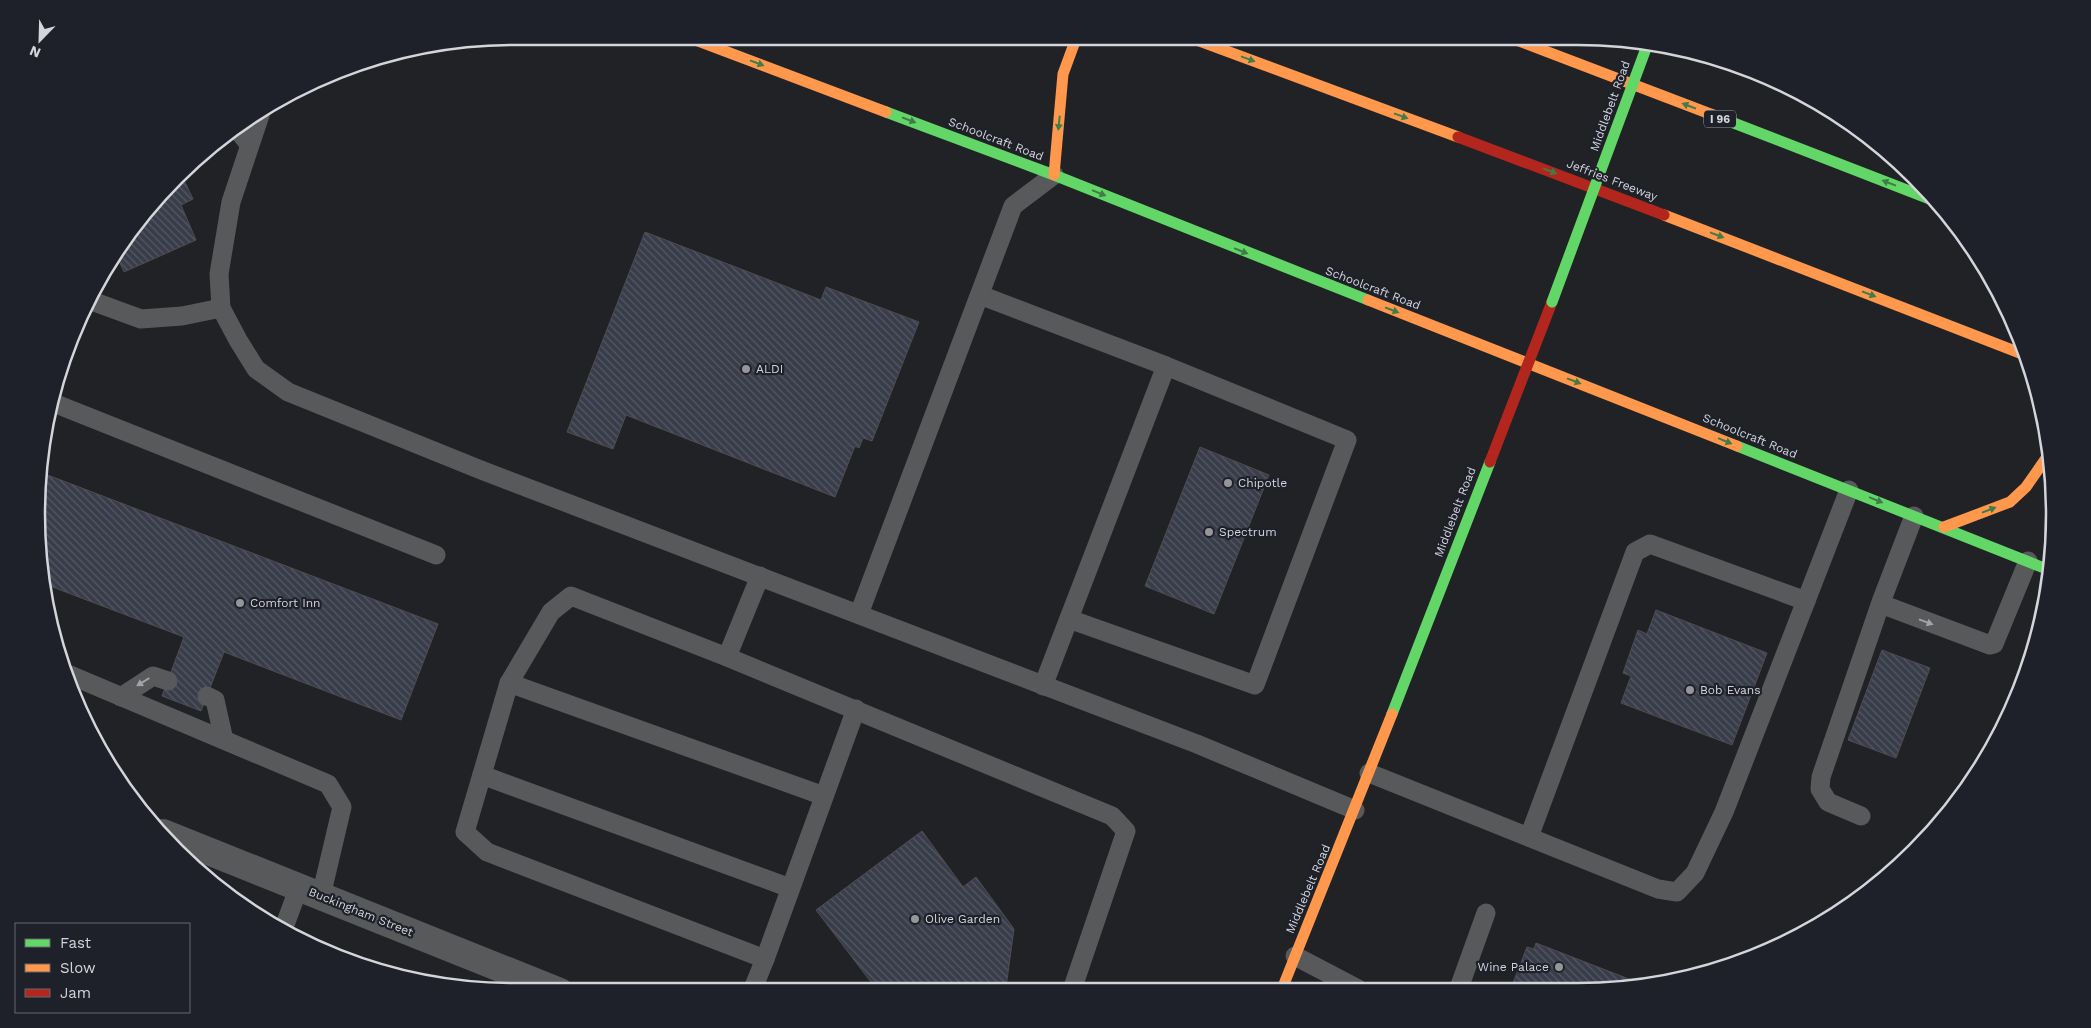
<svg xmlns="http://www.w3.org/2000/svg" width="2091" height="1028" viewBox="0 0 2091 1028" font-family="'Work Sans',sans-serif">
	<defs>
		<pattern id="building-back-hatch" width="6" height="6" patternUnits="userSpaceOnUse" patternTransform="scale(1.25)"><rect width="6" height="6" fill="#393d4a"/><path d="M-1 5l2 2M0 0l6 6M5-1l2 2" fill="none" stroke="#555864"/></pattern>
	</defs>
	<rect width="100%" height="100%" fill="#212226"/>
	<g fill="url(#building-back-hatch)" stroke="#4b4d50">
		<path d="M183 178 193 199 181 205 196 240 124 272 115 252 117 249Z"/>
		<path d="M645 232 821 300 826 287 919 322 872 441 863 438 859 448 855 446 835 497 626 415 613 449 567 432Z"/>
		<path d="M1200 447 1269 475 1214 614 1145 586Z"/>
		<path d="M45 474 438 624 401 720 224 652 201 711 162 696 184 637 42 583 40 577Z"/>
		<path d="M1656 610 1767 653 1732 745 1621 703 1631 676 1623 673 1638 630 1647 634Z"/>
		<path d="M1882 650 1930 668 1896 758 1848 740Z"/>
		<path d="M922 831 963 887 976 877 1014 929 1006 987 1002 990H877L816 910Z"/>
		<path d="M1536 943 1647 986 1640 988H1511L1527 947 1534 949Z"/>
	</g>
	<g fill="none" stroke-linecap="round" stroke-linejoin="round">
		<g stroke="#58595b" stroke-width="19">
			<path d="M260 115 231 202 219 274 221 308 238 340 256 369 288 392 481 470 1197 744 1355 810"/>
			<path d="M236 128 249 144"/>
			<path d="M980 295 1166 366 1347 440 1255 685 1069 619"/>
			<path d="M89 300 141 319 182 316 221 308"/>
			<path d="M51 402 436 555"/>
			<path d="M760 576 727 657 1112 816 1126 831 1072 990"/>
			<path d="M1881 604 1990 645 1994 644 2028 561"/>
			<path d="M859 614 1013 206 1054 175"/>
			<path d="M727 657 571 596 551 612 509 683 465 832 487 852 765 959 856 709"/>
			<path d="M70 675 328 784 342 807 321 896"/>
			<path d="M509 683 824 796"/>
			<path d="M1043 686 1166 366"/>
			<path d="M207 696 215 700 224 740"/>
			<path d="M121 697 153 676 168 681"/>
			<path d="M1369 773 1658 889 1677 892 1695 873 1724 812 1849 490"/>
			<path d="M482 775 790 888"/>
			<path d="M1861 816 1828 802 1820 789 1821 777 1881 602 1914 516"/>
			<path d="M1529 837 1635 552 1650 544 1806 601"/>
			<path d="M283 930 299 887"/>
			<path d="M1295 956 1358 989"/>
			<path d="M1459 988 1486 913"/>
			<path d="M752 991 765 959"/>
		</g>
		<path stroke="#58595b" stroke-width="28" d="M163 833 560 992"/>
		<g stroke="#63d668" stroke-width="11">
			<path d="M886 112 1054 175 1368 300"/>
			<path d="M1713 115 1935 201"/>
			<path d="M1737 446 2049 570"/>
			<path d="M1392 714 1490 462"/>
		</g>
		<g stroke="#ff974d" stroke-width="11">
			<path d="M685 36 886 112"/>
			<path d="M689 36 695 40"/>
			<path d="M1186 36 1458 137"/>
			<path d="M1506 36 1713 115"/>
			<path d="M1054 175 1063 74 1077 36"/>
			<path d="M1664 215 2025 355"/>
			<path d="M1368 300 1737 446"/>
			<path d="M1944 527 2010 502 2026 487 2049 454"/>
			<path d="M1282 989 1392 714"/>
		</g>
		<g stroke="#b3261e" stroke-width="11">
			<path d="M1458 137 1664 215"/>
			<path d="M1490 462 1552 302"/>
		</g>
		<path stroke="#63d668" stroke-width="11" d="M1552 302 1648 43"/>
	</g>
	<defs><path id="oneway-solid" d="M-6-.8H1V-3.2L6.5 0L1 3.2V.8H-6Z" transform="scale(1.25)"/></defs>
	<g fill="#407c48">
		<use href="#oneway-solid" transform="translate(1248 59) rotate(20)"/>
		<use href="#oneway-solid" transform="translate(757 63) rotate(21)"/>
		<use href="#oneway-solid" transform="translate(1689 106) rotate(-159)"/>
		<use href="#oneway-solid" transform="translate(1401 116) rotate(20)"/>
		<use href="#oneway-solid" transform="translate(909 120) rotate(21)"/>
		<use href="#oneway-solid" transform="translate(1059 123) rotate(96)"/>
		<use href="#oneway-solid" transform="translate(1550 171) rotate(21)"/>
		<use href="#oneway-solid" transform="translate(1889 183) rotate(-159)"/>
		<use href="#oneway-solid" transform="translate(1099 193) rotate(22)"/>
		<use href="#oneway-solid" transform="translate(1717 235) rotate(21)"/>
		<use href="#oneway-solid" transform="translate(1241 251) rotate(22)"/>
		<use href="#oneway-solid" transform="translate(1869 294) rotate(21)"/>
		<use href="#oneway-solid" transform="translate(1392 310) rotate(21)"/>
		<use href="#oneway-solid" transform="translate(1574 381) rotate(21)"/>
		<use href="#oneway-solid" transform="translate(1725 441) rotate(22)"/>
		<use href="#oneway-solid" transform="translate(1876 500) rotate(22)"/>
		<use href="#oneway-solid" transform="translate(1989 510) rotate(-21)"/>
	</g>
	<g fill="#a2a3a7">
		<use href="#oneway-solid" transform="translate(1926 622) rotate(20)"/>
		<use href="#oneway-solid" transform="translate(143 682) rotate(148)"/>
	</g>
	<g fill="#95969b" stroke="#1e2129" stroke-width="2">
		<circle cx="746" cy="369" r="5"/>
		<circle cx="1228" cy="483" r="5"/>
		<circle cx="1209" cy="532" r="5"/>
		<circle cx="240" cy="603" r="5"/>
		<circle cx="1690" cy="690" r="5"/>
		<circle cx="915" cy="919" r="5"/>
		<circle cx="1559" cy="967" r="5"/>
	</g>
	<g text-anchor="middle" stroke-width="4.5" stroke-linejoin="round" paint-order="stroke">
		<rect fill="#1e2129" stroke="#9d9fa5" stroke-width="1" x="1704" y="110.5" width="32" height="17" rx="4"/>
		<g font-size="11" font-weight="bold" fill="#d3d5da">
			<text x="1720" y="123">I 96</text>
		</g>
		<g font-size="12" fill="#d3d5da" stroke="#1e2129">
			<text transform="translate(1610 106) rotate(-70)" y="4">Middlebelt Road</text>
			<text transform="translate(996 139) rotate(21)" y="4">Schoolcraft Road</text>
			<text transform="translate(1612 180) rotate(21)" y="4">Jeffries Freeway</text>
			<text transform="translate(1373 288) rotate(21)" y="4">Schoolcraft Road</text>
			<text transform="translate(1750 436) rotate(22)" y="4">Schoolcraft Road</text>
			<text transform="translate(1455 512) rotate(-69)" y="4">Middlebelt Road</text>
			<text transform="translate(1308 889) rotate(-67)" y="4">Middlebelt Road</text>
			<text transform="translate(361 912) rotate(22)" y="4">Buckingham Street</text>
		</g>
		<g font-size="12" fill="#d3d5da" stroke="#1e2129" text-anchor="start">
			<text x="756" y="373">ALDI</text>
			<text x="1238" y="487">Chipotle</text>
			<text x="1219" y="536">Spectrum</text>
			<text x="250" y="607">Comfort Inn</text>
			<text x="1700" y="694">Bob Evans</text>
			<text x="925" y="923">Olive Garden</text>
			<text x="1549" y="971" text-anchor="end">Wine Palace</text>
		</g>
	</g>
	<path d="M0 0H2091V1028H0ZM514 45H1577A469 469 0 0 1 2046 514V514A469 469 0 0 1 1577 983H514A469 469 0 0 1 45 514V514A469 469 0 0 1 514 45Z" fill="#1e2129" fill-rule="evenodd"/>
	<path fill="none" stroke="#d3d5da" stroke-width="2.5" d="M514 45H1577A469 469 0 0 1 2046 514V514A469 469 0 0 1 1577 983H514A469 469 0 0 1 45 514V514A469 469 0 0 1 514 45Z"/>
	<rect x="15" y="923" width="175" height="90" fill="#1e2129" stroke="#666970"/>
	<rect x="25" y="939" width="25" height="8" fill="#63d668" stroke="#666970"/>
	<text x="60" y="948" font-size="15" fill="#d3d5da">Fast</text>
	<rect x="25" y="964" width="25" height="8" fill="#ff974d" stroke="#666970"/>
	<text x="60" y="973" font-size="15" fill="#d3d5da">Slow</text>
	<rect x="25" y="989" width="25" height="8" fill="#b3261e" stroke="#666970"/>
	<text x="60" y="998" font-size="15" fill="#d3d5da">Jam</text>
	<g transform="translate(40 40) rotate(203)" stroke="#1e2129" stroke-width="4" paint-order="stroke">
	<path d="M0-4L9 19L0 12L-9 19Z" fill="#d3d5da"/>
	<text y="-8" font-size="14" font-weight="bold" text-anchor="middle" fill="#d3d5da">N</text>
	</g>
</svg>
